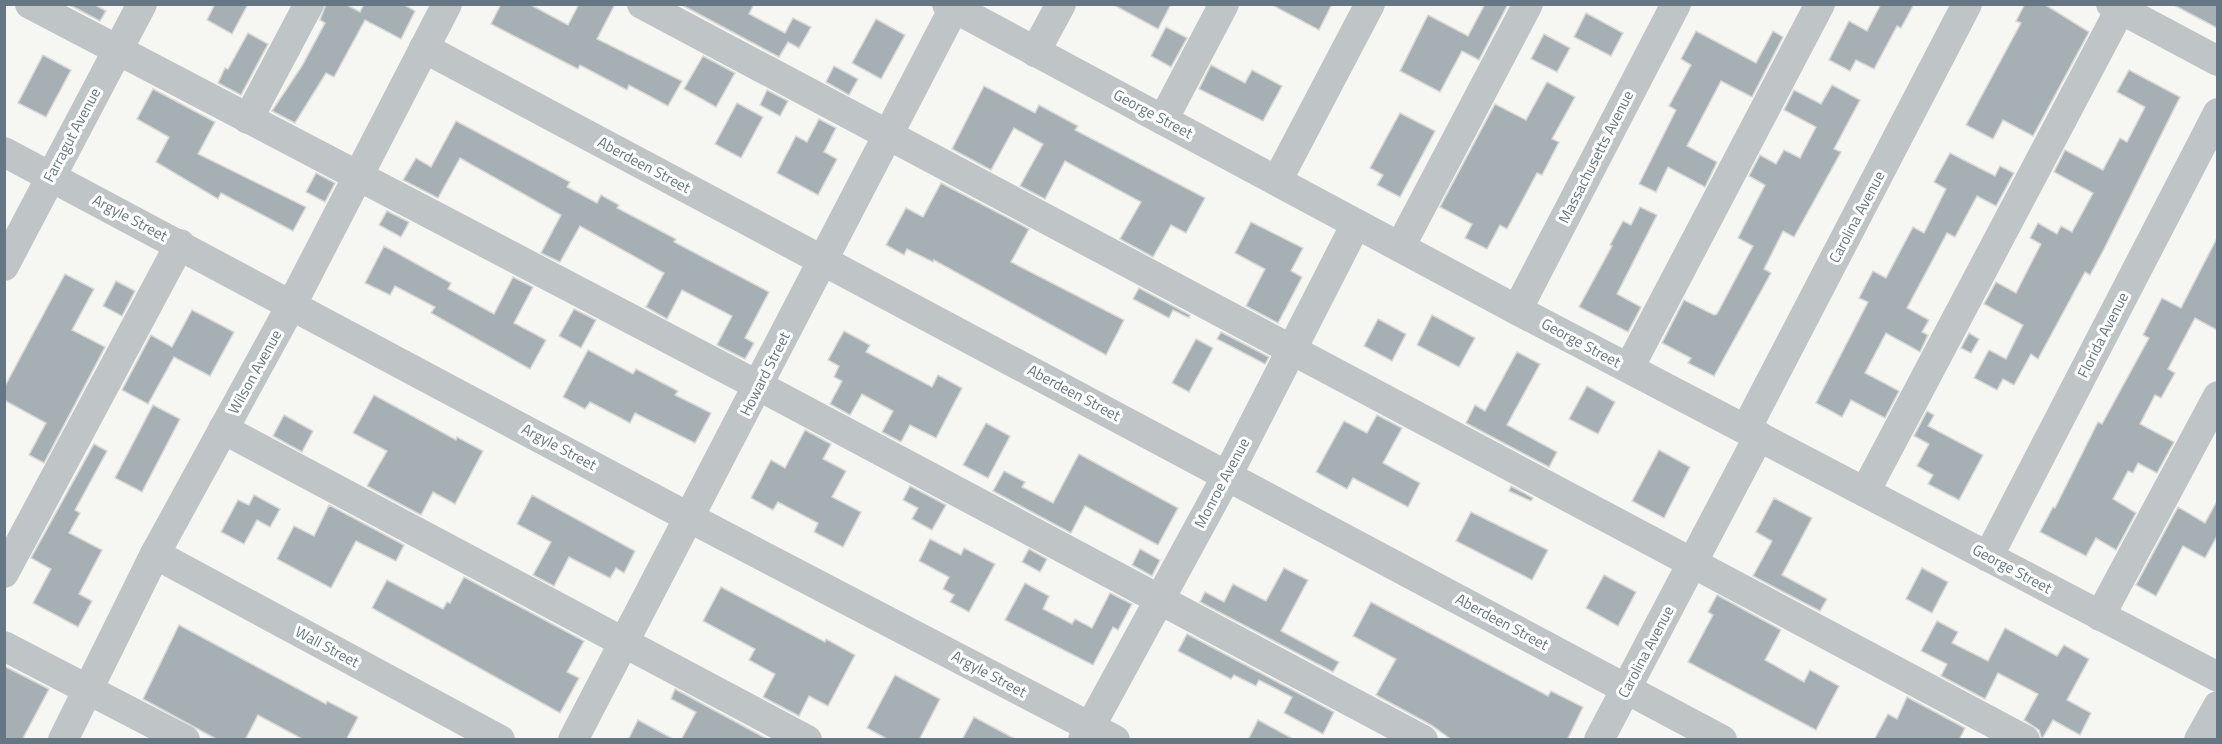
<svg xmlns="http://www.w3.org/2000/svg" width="2222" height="744" viewBox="0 0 2222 744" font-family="'Titillium Web',sans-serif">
	<rect width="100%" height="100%" fill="#f6f6f3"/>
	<g fill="#a6afb4" stroke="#d8d8d6" stroke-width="1.5">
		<path d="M68 4H94L106 11 100 21Z"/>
		<path d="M215 4H248L232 34 207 20Z"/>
		<path d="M326 4H345L360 12 364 4H403L415 11 401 39 365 20 334 77 326 73 295 123 272 111 302 66 325 23 320 20Z"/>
		<path d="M501 4H529L568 25 579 4H615L597 39 682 81 668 106 629 85 627 90 580 65 578 69 491 24Z"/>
		<path d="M680 4H754L749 14 785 33 793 18 811 27 799 48 788 42 779 57Z"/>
		<path d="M1112 4H1171L1158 29Z"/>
		<path d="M1270 4H1332L1319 30Z"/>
		<path d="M1485 4H1508L1479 60 1462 51 1440 92 1400 71 1428 15 1468 36Z"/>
		<path d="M1881 4H1914L1901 28 1897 26 1874 69 1856 60 1850 71 1829 60 1849 21 1867 31Z"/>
		<path d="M2025 4H2044L2089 32 2033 136 2003 120 1993 139 1966 125 2021 23 2016 21Z"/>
		<path d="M2172 4H2217V28Z"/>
		<path d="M1586 13 1623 33 1611 56 1574 37Z"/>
		<path d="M876 19 905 35 881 79 852 63Z"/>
		<path d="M1166 27 1187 38 1171 67 1151 56Z"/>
		<path d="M1696 31 1756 63 1773 31 1783 37 1752 97 1721 81 1687 146 1717 162 1705 187 1668 167 1656 192 1639 184 1676 110 1669 106 1691 65 1681 59Z"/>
		<path d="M248 33 268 44 241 95 218 83 225 68 228 69Z"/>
		<path d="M1544 34 1570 48 1557 72 1531 59Z"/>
		<path d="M43 55 71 70 46 117 18 103Z"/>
		<path d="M703 56 735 73 716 107 684 89Z"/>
		<path d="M1211 65 1245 83 1252 70 1282 86 1263 121 1199 89Z"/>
		<path d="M834 66 858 79 849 95 826 82Z"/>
		<path d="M2129 70 2180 97 2104 249 2090 275 2085 272 2038 359 2031 354 2014 385 2003 379 1997 390 1974 378 1989 350 2006 359 2023 325 1984 304 1996 282 2016 293 2041 244 2030 238 2038 223 2057 234 2061 226 2072 232 2093 193 2054 172 2065 150 2103 170 2120 138 2127 142 2145 107 2117 92Z"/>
		<path d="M1547 82 1575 97 1552 139 1559 142 1542 175 1537 173 1507 229 1500 225 1487 249 1465 238 1472 224 1440 207 1495 104 1526 120Z"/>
		<path d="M1832 85 1860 100 1834 149 1841 152 1794 237 1783 231 1764 269 1771 273 1714 376 1688 363 1691 358 1662 343 1684 300 1714 315 1717 314 1753 246 1738 238 1765 185 1749 176 1760 155 1776 164 1784 150 1800 158 1816 127 1784 110 1794 90 1821 104Z"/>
		<path d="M984 86 1035 113 1039 105 1078 126 1075 130 1205 198 1186 233 1171 225 1153 257 1120 239 1141 202 1065 161 1045 199 1020 186 1043 144 1014 128 991 170 952 149Z"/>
		<path d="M153 89 215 122 198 154 306 207 293 231 221 193 218 199 156 162 169 137 137 119Z"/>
		<path d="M767 90 788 101 780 116 760 105Z"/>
		<path d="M737 103 763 117 741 158 715 144Z"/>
		<path d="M1400 113 1435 131 1400 197 1377 185 1383 175 1370 168Z"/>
		<path d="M819 119 836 128 824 152 837 159 818 195 777 173 796 136 807 142Z"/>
		<path d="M456 121 570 182 567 187 597 203 601 195 619 205 617 208 676 239 674 242 769 292 745 338 754 343 745 359 717 345 732 316 682 290 667 319 646 307 664 273 580 226 560 262 541 253 561 215 460 158 438 198 403 180 416 158 431 167Z"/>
		<path d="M1950 153 1995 176 2000 166 2014 173 1996 206 1977 196 1955 237 1947 233 1907 308 1929 320 1922 332 1928 335 1920 352 1886 333 1865 373 1899 391 1885 418 1851 400 1842 417 1816 403 1868 302 1859 298 1873 271 1886 278 1913 227 1924 233 1946 189 1934 182Z"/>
		<path d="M316 173 335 183 325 202 306 192Z"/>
		<path d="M941 183 1029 229 1011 262 1124 320 1106 355 934 260 933 262 907 249 904 255 886 245 906 208 923 217Z"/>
		<path d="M1640 207 1657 215 1617 294 1641 307 1628 332 1579 307 1612 246 1610 245 1623 221 1631 225Z"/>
		<path d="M387 211 409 222 401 237 379 225Z"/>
		<path d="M1251 222 1303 248 1291 271 1302 277 1278 323 1246 306 1265 269 1235 253Z"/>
		<path d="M2217 238V330L2195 318 2168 369 2175 373 2161 398 2155 395 2140 424 2174 442 2157 473 2138 463 2133 473 2128 471 2113 499 2136 513 2116 550 2096 538 2086 556 2040 532 2053 507 2055 508 2098 422 2102 424 2149 338 2143 335 2162 298 2181 308Z"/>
		<path d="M384 246 451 283 448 289 494 314 513 277 533 287 514 323 546 340 530 369 431 313 435 307 395 286 390 295 365 283Z"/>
		<path d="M65 274 94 289 72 330 105 347 44 463 29 455 46 423 4 400V388Z"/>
		<path d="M116 281 135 291 122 316 103 306Z"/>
		<path d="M1139 288 1190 315 1189 318 1173 310 1169 318 1133 299Z"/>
		<path d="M574 309 596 320 581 348 559 336Z"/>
		<path d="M192 310 234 332 210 376 174 357 148 404 122 390 151 335 172 347Z"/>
		<path d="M1432 315 1475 338 1459 367 1417 345Z"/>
		<path d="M1378 319 1406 334 1392 361 1364 346Z"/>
		<path d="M844 331 870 345 866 352 932 387 938 375 962 388 936 438 910 425 901 442 882 432 893 411 862 394 850 415 830 404 842 381 834 377 839 366 828 360Z"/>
		<path d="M1221 332 1269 357 1265 364 1217 339Z"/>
		<path d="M1969 333 1979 339 1971 353 1961 348Z"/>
		<path d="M1196 339 1213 348 1189 392 1172 383Z"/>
		<path d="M588 350 633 374 636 369 678 391 675 395 711 413 695 443 635 413 630 423 590 402 585 409 563 397Z"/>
		<path d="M1517 352 1540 364 1507 425 1557 452 1549 467 1466 423 1475 405 1485 411Z"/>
		<path d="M1587 386 1615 402 1598 434 1569 419Z"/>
		<path d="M374 395 456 440 457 437 483 451 455 504 433 492 421 515 367 486 387 451 353 433Z"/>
		<path d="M153 405 180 419 142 492 115 478Z"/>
		<path d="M1927 411 1934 415 1928 426 1983 455 1959 500 1928 484 1933 475 1917 466 1929 444 1914 436Z"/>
		<path d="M284 415 313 431 302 452 273 436Z"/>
		<path d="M1377 415 1402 428 1383 463 1420 483 1408 507 1353 478 1347 489 1316 472 1344 421 1367 433Z"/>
		<path d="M986 423 1010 436 988 478 963 465Z"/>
		<path d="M805 430 831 444 823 459 846 471 832 497 861 512 843 547 814 532 818 523 778 502 773 510 751 498 771 460 785 468Z"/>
		<path d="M94 444 107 451 75 510 80 513 69 533 102 550 79 594 92 601 78 627 33 603 51 569 31 558Z"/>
		<path d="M1659 450 1690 467 1664 518 1632 501Z"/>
		<path d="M1079 454 1178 508 1158 545 1085 506 1071 533 993 491 1004 471 1025 482 1022 487 1053 503Z"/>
		<path d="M910 486 946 505 932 530 912 519 918 508 903 500Z"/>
		<path d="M1511 486 1533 498 1531 501 1509 491Z"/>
		<path d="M254 495 280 509 270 527 257 520 244 544 221 532 238 500 249 505Z"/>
		<path d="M532 495 635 551 624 573 616 568 610 578 569 557 554 586 533 575 551 542 517 524Z"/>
		<path d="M1774 498 1812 518 1782 575 1827 599 1820 611 1753 576 1772 541 1756 532Z"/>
		<path d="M2217 501V536L2205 558 2183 546 2156 596 2136 585 2178 507 2205 523Z"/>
		<path d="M329 505 404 545 396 561 356 541 331 588 277 559 294 526 314 536Z"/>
		<path d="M1471 512 1548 550 1532 580 1456 541Z"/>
		<path d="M930 539 961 555 964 548 995 564 969 612 950 602 954 595 943 589 949 577 919 561Z"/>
		<path d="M1029 549 1047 559 1040 572 1022 562Z"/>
		<path d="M1140 549 1160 560 1152 576 1132 565Z"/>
		<path d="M1284 568 1308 580 1281 631 1339 662 1333 672 1200 602 1205 592 1224 602 1233 584 1266 601Z"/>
		<path d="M1922 568 1948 582 1932 613 1906 599Z"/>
		<path d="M1604 575 1636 592 1618 626 1586 608Z"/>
		<path d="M464 577 584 641 567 672 579 678 560 713 372 608 387 580 443 609 447 602 450 603Z"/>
		<path d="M1025 583 1049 596 1043 609 1072 624 1075 619 1092 628 1110 593 1132 604 1118 630 1113 627 1093 665 1005 620Z"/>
		<path d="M721 587 825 642 826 639 855 655 828 706 809 696 799 716 763 697 775 674 749 660 755 649 703 621Z"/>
		<path d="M1717 595 1781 630 1765 660 1804 682 1810 670 1839 686 1816 730 1688 662 1713 615 1708 612Z"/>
		<path d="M1371 602 1548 696 1551 691 1583 707 1567 740H1452L1431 725 1376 695 1396 659 1353 636Z"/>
		<path d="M1937 621 1958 632 1952 643 1988 661 2005 628 2057 656 2064 645 2089 659 2067 700 2091 713 2080 735 2053 720 2042 739 2039 730 2024 720 2038 694 1998 673 1985 699 1941 676 1947 664 1921 651Z"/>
		<path d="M179 625 326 704 327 701 358 717 346 740H304L258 715 245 740H218L143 699Z"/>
		<path d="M1187 634 1334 712 1323 734 1284 713 1292 697 1259 680 1256 686 1234 675 1231 679 1178 651Z"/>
		<path d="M4 666 49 689 22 740H4Z"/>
		<path d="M895 675 940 699 919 740H889L867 728Z"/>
		<path d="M675 689 769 740H681L696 712 671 699Z"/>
		<path d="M1907 697 1965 728 1959 740H1874L1888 714 1897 719Z"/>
		<path d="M974 717 1017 740H962Z"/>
		<path d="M638 720 675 740H628Z"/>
		<path d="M1258 720 1295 740H1248Z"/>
	</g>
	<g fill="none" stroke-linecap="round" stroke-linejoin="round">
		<g stroke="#bfc4c7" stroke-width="30">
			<path d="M30 4 759 386 1423 740"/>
			<path d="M642 4 2025 740"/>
			<path d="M947 4 1517 310 2218 677"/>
			<path d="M2111 4 2218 61"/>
			<path d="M424 48 1722 740"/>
			<path d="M1035 52 1061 4"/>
			<path d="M248 119 309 4"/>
			<path d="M1163 120 1224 4"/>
			<path d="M4 152 690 518 1115 740"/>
			<path d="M1277 181 1370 4"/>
			<path d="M1400 247 1528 4"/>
			<path d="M4 266 142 4"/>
			<path d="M1517 310 1676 4"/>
			<path d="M1629 368 1820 4"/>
			<path d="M223 429 807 740"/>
			<path d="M1746 429 1967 4"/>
			<path d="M1865 492 2123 4"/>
			<path d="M155 554 500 740"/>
			<path d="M1988 557 2218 113"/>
			<path d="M4 573 180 244"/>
			<path d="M2100 616 2218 396"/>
			<path d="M4 646 185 740"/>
			<path d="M63 740 155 554 292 304 447 4"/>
			<path d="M573 740 954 8"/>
			<path d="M1083 740 1228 474 1356 224"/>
			<path d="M1599 740 1759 436"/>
			<path d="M2199 740 2218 706"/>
		</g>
	</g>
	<g text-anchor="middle" stroke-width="6" stroke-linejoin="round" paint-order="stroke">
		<g font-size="15" fill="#657784" stroke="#fff">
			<text transform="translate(1153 114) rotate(28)" y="5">George Street</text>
			<text transform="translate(72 135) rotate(-62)" y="5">Farragut Avenue</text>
			<text transform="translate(1596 157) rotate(-63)" y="5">Massachusetts Avenue</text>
			<text transform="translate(644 165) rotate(28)" y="5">Aberdeen Street</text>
			<text transform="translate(1857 217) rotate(-62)" y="5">Carolina Avenue</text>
			<text transform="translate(130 218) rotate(28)" y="5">Argyle Street</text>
			<text transform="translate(2103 335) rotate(-63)" y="5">Florida Avenue</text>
			<text transform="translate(1581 343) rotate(28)" y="5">George Street</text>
			<text transform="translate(255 372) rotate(-61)" y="5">Wilson Avenue</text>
			<text transform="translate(765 374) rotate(-63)" y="5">Howard Street</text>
			<text transform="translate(1074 393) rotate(28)" y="5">Aberdeen Street</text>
			<text transform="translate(559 447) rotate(28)" y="5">Argyle Street</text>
			<text transform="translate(1222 483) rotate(-62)" y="5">Monroe Avenue</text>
			<text transform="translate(2012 569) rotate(28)" y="5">George Street</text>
			<text transform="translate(1502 622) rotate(28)" y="5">Aberdeen Street</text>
			<text transform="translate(327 647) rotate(28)" y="5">Wall Street</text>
			<text transform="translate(1646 652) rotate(-62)" y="5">Carolina Avenue</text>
			<text transform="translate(989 674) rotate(28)" y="5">Argyle Street</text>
		</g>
	</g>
	<rect width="2222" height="744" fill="none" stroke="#657784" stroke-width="12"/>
</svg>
